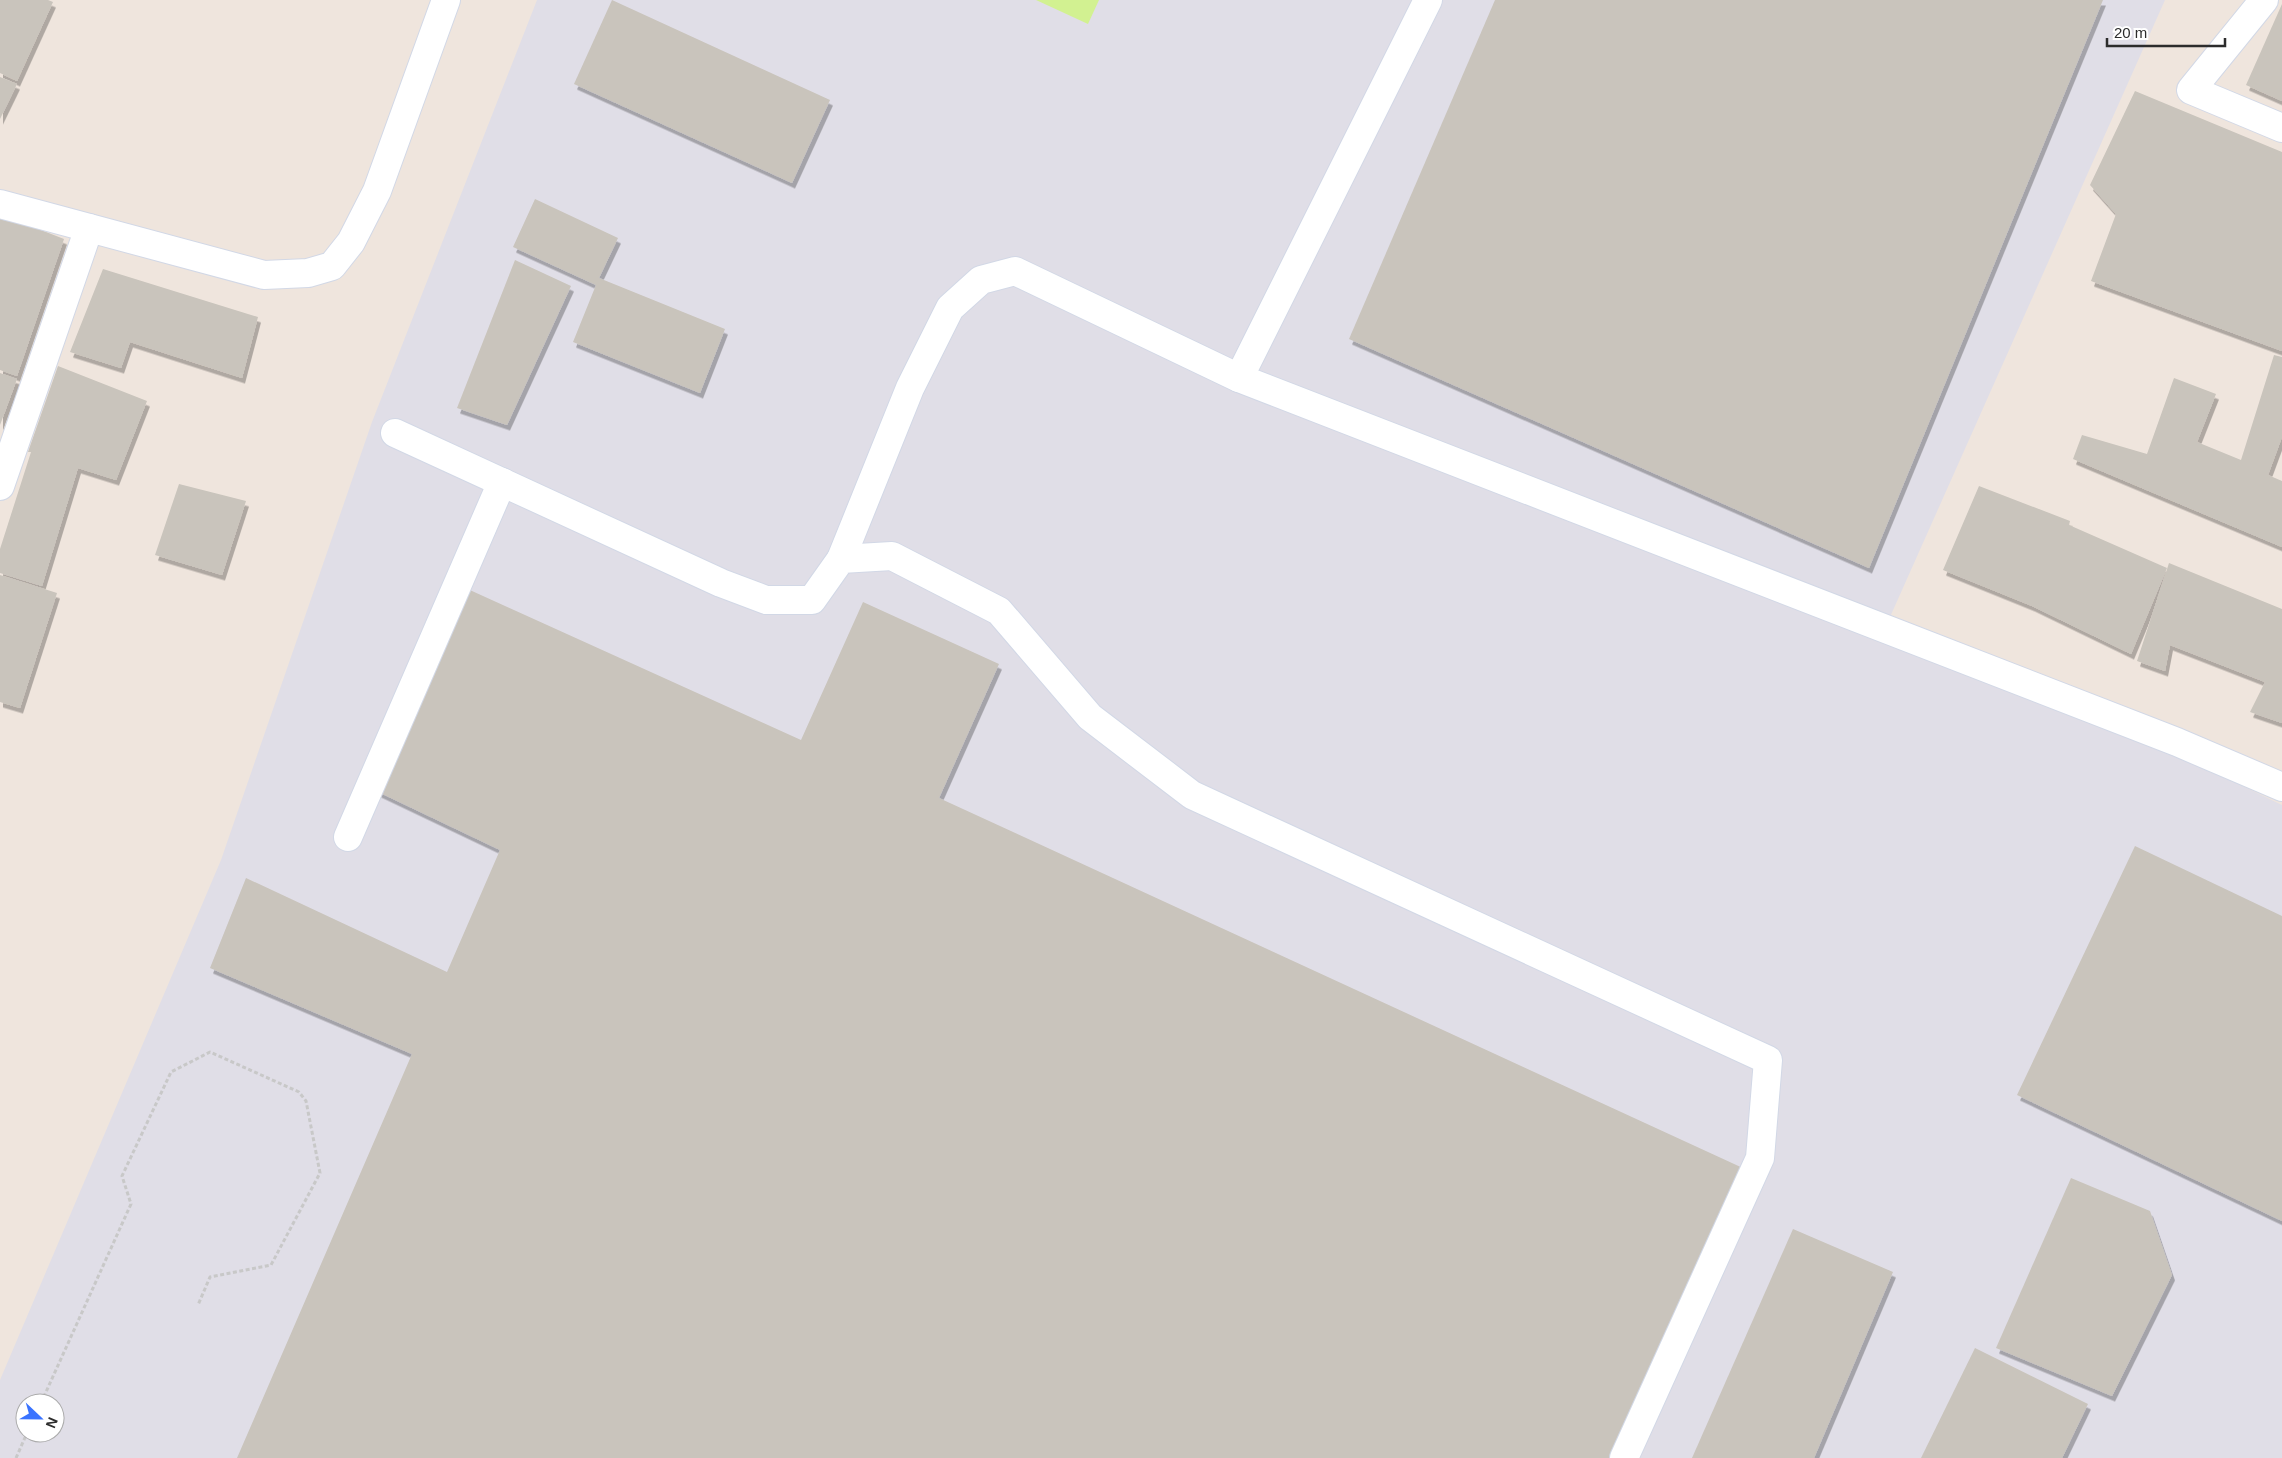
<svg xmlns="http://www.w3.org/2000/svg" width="2282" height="1458" viewBox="0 0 2282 1458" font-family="Arial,sans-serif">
	<defs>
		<filter id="shadow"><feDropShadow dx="3" dy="5.5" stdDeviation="0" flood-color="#0004"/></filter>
	</defs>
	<rect width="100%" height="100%" fill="#efe5dd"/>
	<path fill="#e0dee7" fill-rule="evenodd" d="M537 0H2165L1890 617 2282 805V1458H0V1380L221 860 372 422ZM25 1403H55V1433H25Z"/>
	<path fill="#d2f191" d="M1036 0H1099L1088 24Z"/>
	<g fill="#c9c4bc" filter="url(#shadow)">
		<path d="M0 0H48L53 2 17 81 0 73Z"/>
		<path d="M612 0 830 100 792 183 574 84Z"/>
		<path d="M1495 0H2103L1869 568 1349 339Z"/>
		<path d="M2282 4V101L2246 85Z"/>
		<path d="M0 77 17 84 0 119Z"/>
		<path d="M2135 91 2282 152V351L2091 281 2116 214 2090 185Z"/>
		<path d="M535 199 618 238 599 278 725 329 700 393 573 342 596 285 513 247Z"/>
		<path d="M0 214 64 239 17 376 0 370Z"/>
		<path d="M515 260 571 286 507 425 457 408Z"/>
		<path d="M103 269 258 317 242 378 130 342 121 368 70 352Z"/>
		<path d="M2274 355 2282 357V437L2268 475 2282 481V547L2073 459 2082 435 2147 454 2174 378 2216 394 2197 442 2241 460Z"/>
		<path d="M58 366 147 401 116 480 78 468 42 586 0 573V549L31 452H28Z"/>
		<path d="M0 373 17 379 0 425Z"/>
		<path d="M179 484 246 501 222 575 155 555Z"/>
		<path d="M1979 486 2070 521 2069 525 2167 568 2131 654 2032 606 1943 570Z"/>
		<path d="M2169 563 2282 609V723L2250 712 2265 682 2170 645 2165 671 2137 661Z"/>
		<path d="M0 575 57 593 20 708 0 702Z"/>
		<path d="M461 586 801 740 863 602 999 664 939 798 1745 1169 1615 1458H237L412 1054 210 968 246 878 447 972 500 850 372 789Z"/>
		<path d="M2135 846 2282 916V1221L2017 1095Z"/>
		<path d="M2071 1178 2150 1211 2172 1275 2112 1396 1996 1348Z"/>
		<path d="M1793 1229 1893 1272 1814 1458H1692Z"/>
		<path d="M1975 1348 2088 1404 2062 1458H1921Z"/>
	</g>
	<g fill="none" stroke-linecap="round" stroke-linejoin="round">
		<defs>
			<g id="minor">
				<path d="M1428 0 1239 378 2177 742 2282 787"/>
				<path d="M2264 0 2191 90 2282 128"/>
				<path d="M0 204 264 275 308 273 332 266 351 242 377 191 446 0"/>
				<path d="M395 433 721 583 766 600H812L841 559 892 556 999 611 1090 717 1192 795 1768 1060 1760 1158 1624 1458"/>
				<path d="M0 486 89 228"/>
				<path d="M841 559 910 388 950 308 981 280 1015 271 1239 378"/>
				<path d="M348 837 502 482"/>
			</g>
		</defs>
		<use href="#minor" stroke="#d2d8e6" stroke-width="30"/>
		<g stroke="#c8c8c8" stroke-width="3" stroke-dasharray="4 2.5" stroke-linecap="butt">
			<path d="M41 1403 131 1204 122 1176 171 1072 210 1052 299 1092 306 1101 320 1173 271 1265 210 1277 198 1305"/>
			<path d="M16 1458 27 1433"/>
		</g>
		<use href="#minor" stroke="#fff" stroke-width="28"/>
	</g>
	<g transform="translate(40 1418) rotate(112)"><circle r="24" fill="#ffffff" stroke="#ababab"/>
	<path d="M0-4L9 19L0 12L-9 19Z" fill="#3a73ff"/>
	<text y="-8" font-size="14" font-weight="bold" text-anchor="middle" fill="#2c2c2c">N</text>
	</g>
	<path d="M2107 38v8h118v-8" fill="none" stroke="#2c2c2c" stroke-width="2.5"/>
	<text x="2114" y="38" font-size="15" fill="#2c2c2c" stroke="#ffffff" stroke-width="4" paint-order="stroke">20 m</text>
</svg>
